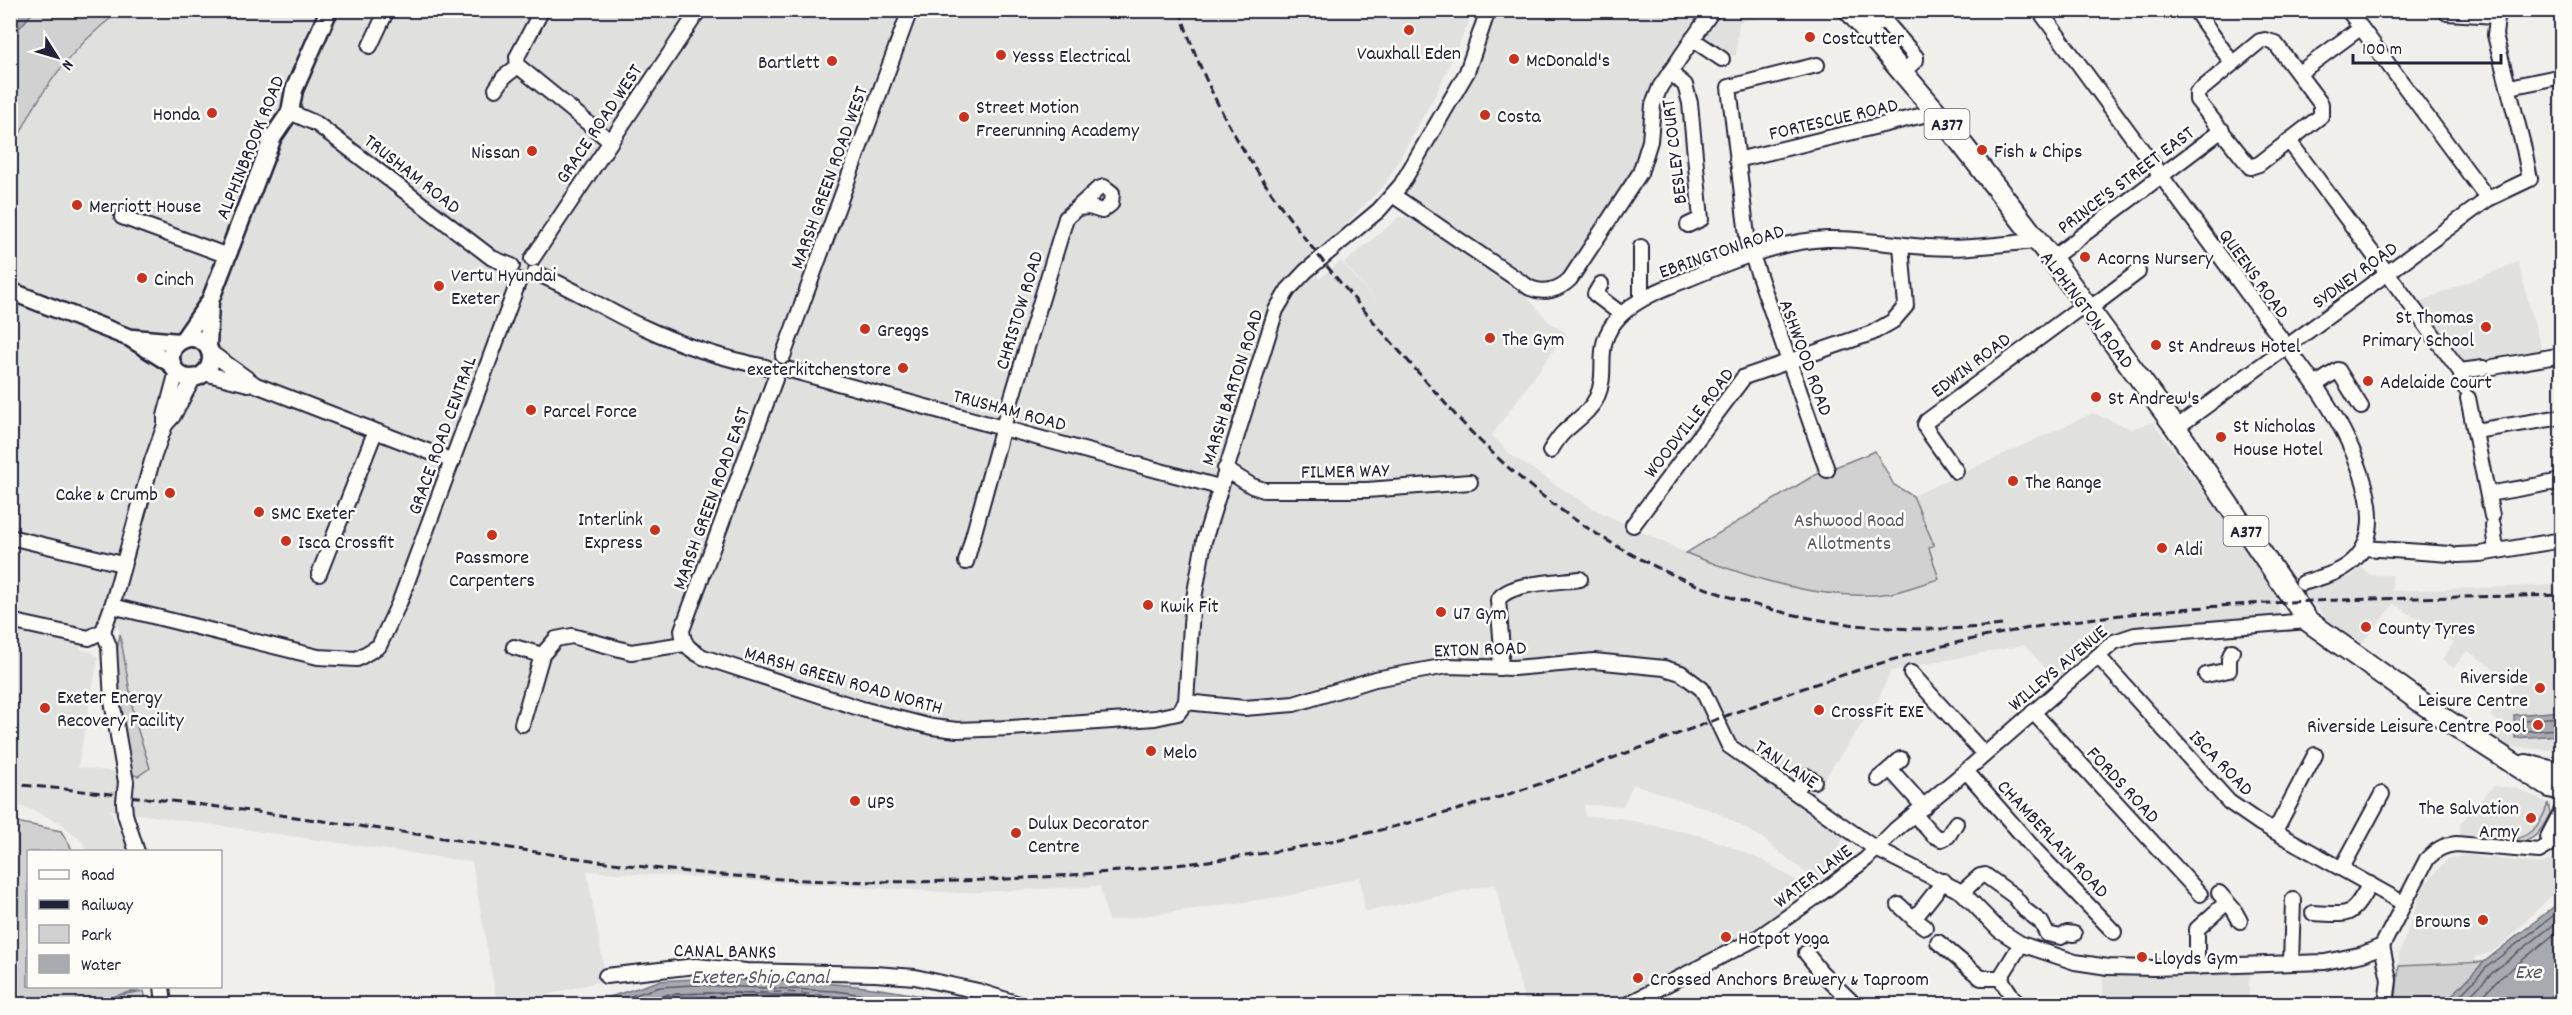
<svg xmlns="http://www.w3.org/2000/svg" width="2572" height="1015" viewBox="0 0 2572 1015" font-family="Dekko,sans-serif">
	<rect width="100%" height="100%" fill="#f0efec"/>
	<filter id="ink" filterUnits="userSpaceOnUse"><feTurbulence type="fractalNoise" baseFrequency=".0167" numOctaves="2"/><feDisplacementMap in="SourceGraphic" scale="12" xChannelSelector="R" yChannelSelector="G"/><feConvolveMatrix kernelMatrix="1 2 1 2 8 2 1 2 1" color-interpolation-filters="sRGB"/></filter>
	<g filter="url(#ink)">
		<g fill="#e0e0df" fill-rule="evenodd">
			<path d="M1751 10 1758 18 1739 22 1736 56 1723 54 1695 33 1650 103 1632 181 1563 281 1539 288 1397 195 1494 11Z"/>
			<path d="M120 11H1467L1469 22 1436 94 1386 183 1309 261 1319 279 1341 261 1381 307 1344 263 1399 217 1411 218 1520 289 1548 321 1566 333 1492 435 1512 456 1594 509 1686 553 1733 572 1832 594 1854 595 1892 593 1939 578 1929 547 1934 545 1913 496 2093 413 2131 429 2153 422 2277 592 2280 619 2118 630 2057 681 2024 645 1891 671 1877 702 1806 805 1846 835 1828 862 1838 871 1823 883 1803 871 1761 837 1716 812 1633 784 1623 806 1584 805 1585 816 1619 818 1698 835 1724 844 1764 861 1810 889 1750 936 1683 973 1680 968 1636 991 1631 996 1607 1004H1525L1495 884 1365 912 1360 877 1287 896 1108 921 1100 886 961 893 587 871 606 980 510 1004H497L472 862 110 810 128 851H86L82 841 61 823 25 807 11 806 10 155 35 106 63 64 93 31ZM118 626 135 721 150 768 138 775 78 767 98 658 91 652 80 649 83 642H91Z"/>
			<path d="M2518 262 2542 352 2464 366 2419 302Z"/>
			<path d="M2361 567 2370 575H2392V591L2561 585V751L2511 747 2493 739 2503 725 2490 716 2513 683 2467 650 2454 668 2442 660 2454 642 2394 604 2359 646 2326 618 2301 589 2350 577Z"/>
			<path d="M2493 786 2516 788 2548 803 2543 819 2528 835 2514 840 2505 841 2460 836V824Z"/>
			<path d="M2561 854V883L2553 894 2503 944 2490 953 2475 957 2476 963 2399 966V954L2424 885 2448 859 2465 855 2542 864Z"/>
			<path d="M2103 961 2231 962V973H2250L2248 1004H2103Z"/>
		</g>
		<g fill="#d2d1d1" stroke="#7a7a86" stroke-width="1.5">
			<path d="M11 11H120C71 47 33 98 11 155Z"/>
			<path d="M1875 451 1894 485 1913 496 1934 545 1929 548 1939 579C1923 583 1907 590 1891 593 1824 603 1747 577 1686 553L1813 476Z"/>
			<path d="M120 634 135 721 150 768 138 776 130 774 115 661Z"/>
			<path d="M2548 803 2550 813C2543 828 2533 846 2514 840 2534 834 2542 822 2548 803Z"/>
			<path d="M11 821 61 831 73 851 28 852V986L137 987 138 990 114 996 144 991 147 1004H11Z"/>
			<path d="M2484 962 2444 1004H2395L2399 966Z"/>
		</g>
		<g fill="#a9a9b0" stroke="#737381" stroke-width="1.5">
			<path d="M21 11H34L11 38V23Z"/>
			<path d="M2561 711V735L2515 738 2514 715Z"/>
			<path d="M2561 901V987L2543 1004H2444L2484 962Z"/>
			<path d="M693 979C780 980 871 981 955 1004H588L659 981Z"/>
		</g>
		<g fill="none" stroke-linecap="round" stroke-linejoin="round">
			<g stroke="#58586a" stroke-width="1.5">
				<path d="M2562 717 2523 720 2520 723 2523 731 2562 729"/>
				<path d="M605 1004 660 987 694 985 835 991 931 1004"/>
				<path d="M628 1004C671 990 712 993 756 994 800 996 845 998 889 1004"/>
				<path d="M659 1004 694 1001 794 1004"/>
				<path d="M2452 1004 2488 966 2562 909"/>
				<path d="M2462 1004 2493 972 2562 918"/>
				<path d="M2475 1004 2499 979 2562 928"/>
			</g>
			<path stroke="#58586a" stroke-width="1.5" stroke-dasharray="8 6" stroke-linecap="butt" d="M635 1004 669 994 787 992 859 999 883 1004"/>
			<defs>
				<g id="minor">
					<path d="M542 10 517 57 518 66 610 141"/>
					<path d="M2039 10 2315 385C2342 424 2398 521 2353 561 2339 574 2320 577 2303 583"/>
					<path d="M2195 10 2232 63"/>
					<path d="M2348 10 2488 199"/>
					<path d="M2447 13 2497 16"/>
					<path d="M1866 28 1884 20 1916 57V60L1903 72"/>
					<path d="M1692 39 1722 59"/>
					<path d="M2265 40 2275 43 2321 104V116L2259 164 2250 167 2197 100V93L2260 41Z"/>
					<path d="M370 46 387 10"/>
					<path d="M1817 65 1729 87 1748 244 1827 470"/>
					<path d="M1670 72 1685 85 1690 103 1701 219 1688 225"/>
					<path d="M2299 73 2360 28"/>
					<path d="M2510 87 2562 76"/>
					<path d="M496 89 504 77 518 66"/>
					<path d="M290 112 317 124 492 258 512 266"/>
					<path d="M2289 141 2460 371 2464 387"/>
					<path d="M1737 160 1936 112"/>
					<path d="M1394 196 1530 288C1544 294 1559 290 1570 279L1640 173 1650 141 1653 105 1660 87 1712 11"/>
					<path d="M122 217 228 256"/>
					<path d="M1641 247V300"/>
					<path d="M532 259 699 10"/>
					<path d="M2051 259 2222 130"/>
					<path d="M535 273C573 287 606 311 643 327 681 345 725 359 766 367"/>
					<path d="M1601 284 1595 294 1621 314"/>
					<path d="M2089 309 2138 272"/>
					<path d="M210 352 256 385 453 461"/>
					<path d="M783 356 910 10"/>
					<path d="M2493 367 2562 355"/>
					<path d="M790 370 1219 487"/>
					<path d="M2460 371 2483 368"/>
					<path d="M204 373 248 384"/>
					<path d="M775 379 682 630C683 645 690 650 703 657L862 709 932 727 957 730 1011 728 1155 718 1178 713 1186 702 1192 610 1204 541 1276 310 1288 290 1306 271 1379 210 1401 185 1467 72 1488 10"/>
					<path d="M2315 385 2338 370 2361 407"/>
					<path d="M2468 398 2492 516"/>
					<path d="M165 425V416L177 371"/>
					<path d="M2176 428 2488 199 2530 179 2524 149 2495 35 2498 10"/>
					<path d="M2475 431 2562 417"/>
					<path d="M1550 451C1554 445 1558 438 1563 433 1575 421 1590 412 1597 397 1610 368 1591 346 1620 316 1637 298 1665 288 1688 279 1731 261 1780 241 1827 239 1861 238 1894 245 1927 247 1964 250 2000 244 2036 241"/>
					<path d="M1225 469 1252 486 1264 490H1367L1470 482"/>
					<path d="M1956 471 1927 430 1925 425 1927 421 2085 304"/>
					<path d="M2488 494 2562 481"/>
					<path d="M1633 525 1744 377 1872 333 1893 321 1906 306 1901 245"/>
					<path d="M2493 526 2496 551"/>
					<path d="M10 537 122 564"/>
					<path d="M2364 548 2450 554"/>
					<path d="M2458 555 2480 554 2562 540"/>
					<path d="M966 562 1003 427 1066 218 1098 189 1104 187 1112 193 1111 204 1102 211 1089 207 1077 208"/>
					<path d="M319 574 375 432"/>
					<path d="M112 606 318 657 357 659 379 646 400 601 519 280"/>
					<path d="M10 621 89 638 103 631"/>
					<path d="M103 631 112 606 152 461 165 425 173 416 194 377"/>
					<path d="M103 631 109 646 112 701 126 782"/>
					<path d="M514 647 542 655"/>
					<path d="M2098 656 2229 802 2261 824 2403 903"/>
					<path d="M1499 668 1502 649 1498 600C1509 582 1559 582 1580 579"/>
					<path d="M1911 673 1984 754"/>
					<path d="M2206 675 2229 670V659L2232 651"/>
					<path d="M1186 702 1244 708 1294 704 1375 679 1447 666 1514 668 1594 661 1664 668 1681 673 1702 689 1729 746 1876 849 1962 892 1999 930 2021 944 2075 962 2108 967 2154 968 2325 962 2363 954 2382 946 2427 859C2436 850 2443 845 2456 844L2539 851 2554 842 2562 830"/>
					<path d="M2033 712 2200 894"/>
					<path d="M522 724 542 655 556 639 572 636 631 652 684 644"/>
					<path d="M1901 759 1890 769 1924 807"/>
					<path d="M1966 771 2036 851 2114 932"/>
					<path d="M1878 779 1890 769"/>
					<path d="M1796 791 1806 776 1814 781"/>
					<path d="M124 802 125 814 137 852"/>
					<path d="M1914 814 1933 835 1941 839 1948 836 1956 823"/>
					<path d="M2275 831 2315 755"/>
					<path d="M2548 837 2562 810"/>
					<path d="M2342 868 2382 794"/>
					<path d="M1962 892 1980 876 1985 875 2014 896 2025 910 2041 922 2047 934 2061 937 2067 933 2074 934"/>
					<path d="M2219 893 2234 910 2240 921"/>
					<path d="M1899 905 1914 919"/>
					<path d="M2313 913C2352 915 2350 918 2370 884"/>
					<path d="M1925 927 1914 919 1944 881"/>
					<path d="M1938 942 1981 978H2000L2021 944"/>
					<path d="M2382 946 2389 980 2386 1004"/>
					<path d="M1806 953 1821 972 1854 1004"/>
					<path d="M2291 963 2293 900"/>
					<path d="M2197 967V929L2227 902"/>
					<path d="M606 976 696 966 746 971 875 974 915 977 978 991 1019 1004"/>
					<path d="M2000 978 2017 1004"/>
					<path d="M162 986 164 1004"/>
					<path d="M1628 1004 1759 937 1820 894 1866 859 1895 830 1966 771 2114 642 2135 635 2308 621"/>
				</g>
				<g id="major">
					<path d="M10 291 130 338 173 365"/>
					<path d="M133 338 179 342"/>
					<circle cx="191" cy="358" r="20"/>
					<path d="M183 340 210 301 273 137 290 112 294 90 329 10"/>
					<path d="M208 347 210 301"/>
				</g>
				<g id="highway">
					<path d="M1849 10 1944 121 2055 263 2176 428 2308 621 2446 720 2550 787 2562 790"/>
					<path d="M2526 765 2562 774"/>
				</g>
			</defs>
			<use href="#minor" stroke="#22223b" stroke-width="18"/>
			<use href="#major" stroke="#22223b" stroke-width="21"/>
			<use href="#highway" stroke="#22223b" stroke-width="24"/>
			<use href="#minor" stroke="#fdfcf7" stroke-width="14"/>
			<use href="#major" stroke="#fdfcf7" stroke-width="16"/>
			<use href="#highway" stroke="#fdfcf7" stroke-width="20"/>
			<g stroke="#22223b" stroke-width="3" stroke-dasharray="9 4.5" stroke-linecap="butt">
				<path d="M1180 10C1228 171 1351 294 1458 418 1601 573 1793 648 2003 625"/>
				<path d="M10 784C158 797 304 818 450 839 545 853 639 869 735 876 896 888 1056 881 1216 860 1337 845 1455 814 1569 774 1692 730 1813 679 1939 647 2142 597 2354 600 2562 595"/>
			</g>
			<defs>
				<path id="minor-bridge" d="M124 802 126 782"/>
			</defs>
			<use href="#minor-bridge" stroke="#22223b" stroke-width="18" stroke-linecap="butt"/>
			<use href="#minor-bridge" stroke="#fdfcf7" stroke-width="14"/>
		</g>
	</g>
	<g fill="#c8321e" stroke="#fdfcf7" stroke-width="2">
		<circle cx="1409" cy="30" r="6"/>
		<circle cx="1810" cy="37" r="6"/>
		<circle cx="1001" cy="55" r="6"/>
		<circle cx="1514" cy="59" r="6"/>
		<circle cx="832" cy="61" r="6"/>
		<circle cx="212" cy="113" r="6"/>
		<circle cx="1485" cy="115" r="6"/>
		<circle cx="964" cy="117" r="6"/>
		<circle cx="1982" cy="150" r="6"/>
		<circle cx="532" cy="151" r="6"/>
		<circle cx="77" cy="205" r="6"/>
		<circle cx="2085" cy="257" r="6"/>
		<circle cx="142" cy="278" r="6"/>
		<circle cx="439" cy="286" r="6"/>
		<circle cx="2486" cy="327" r="6"/>
		<circle cx="865" cy="329" r="6"/>
		<circle cx="1490" cy="338" r="6"/>
		<circle cx="2156" cy="345" r="6"/>
		<circle cx="903" cy="368" r="6"/>
		<circle cx="2368" cy="381" r="6"/>
		<circle cx="2096" cy="397" r="6"/>
		<circle cx="531" cy="410" r="6"/>
		<circle cx="2221" cy="437" r="6"/>
		<circle cx="2013" cy="481" r="6"/>
		<circle cx="170" cy="493" r="6"/>
		<circle cx="259" cy="512" r="6"/>
		<circle cx="655" cy="530" r="6"/>
		<circle cx="492" cy="535" r="6"/>
		<circle cx="286" cy="541" r="6"/>
		<circle cx="2162" cy="548" r="6"/>
		<circle cx="1148" cy="605" r="6"/>
		<circle cx="1441" cy="612" r="6"/>
		<circle cx="2366" cy="627" r="6"/>
		<circle cx="2540" cy="688" r="6"/>
		<circle cx="45" cy="708" r="6"/>
		<circle cx="1819" cy="710" r="6"/>
		<circle cx="2538" cy="725" r="6"/>
		<circle cx="1151" cy="751" r="6"/>
		<circle cx="855" cy="801" r="6"/>
		<circle cx="2531" cy="818" r="6"/>
		<circle cx="1016" cy="833" r="6"/>
		<circle cx="2483" cy="920" r="6"/>
		<circle cx="1726" cy="937" r="6"/>
		<circle cx="2142" cy="957" r="6"/>
		<circle cx="1638" cy="978" r="6"/>
	</g>
	<g text-anchor="middle" stroke-width="5" stroke-linejoin="round" paint-order="stroke">
		<g fill="#fdfcf7" stroke="#646373" stroke-width="1.5">
			<rect x="1924.5" y="109" width="45" height="30" rx="4.5"/>
			<rect x="2223.5" y="516" width="45" height="30" rx="4.5"/>
		</g>
		<g font-size="18" font-weight="bold" fill="#22223b">
			<text x="1947" y="130">A377</text>
			<text x="2246" y="537">A377</text>
		</g>
		<g font-size="20" fill="#22223b" stroke="#fdfcf7" text-anchor="start">
			<text x="1822" y="44">Costcutter</text>
			<text x="1409" y="59" text-anchor="middle">Vauxhall Eden</text>
			<text x="1013" y="62">Yesss Electrical</text>
			<text x="1526" y="66">McDonald's</text>
			<text x="820" y="68" text-anchor="end">Bartlett</text>
			<text x="976" y="113">Street Motion<tspan x="976" dy="23">Freerunning Academy</tspan></text>
			<text x="200" y="120" text-anchor="end">Honda</text>
			<text x="1497" y="122">Costa</text>
			<text x="1994" y="157">Fish &amp; Chips</text>
			<text x="520" y="158" text-anchor="end">Nissan</text>
			<text x="89" y="212">Merriott House</text>
			<text x="2097" y="264">Acorns Nursery</text>
			<text x="451" y="281">Vertu Hyundai<tspan x="451" dy="23">Exeter</tspan></text>
			<text x="154" y="285">Cinch</text>
			<text x="2474" y="323" text-anchor="end">St Thomas<tspan x="2474" dy="23">Primary School</tspan></text>
			<text x="877" y="336">Greggs</text>
			<text x="1502" y="345">The Gym</text>
			<text x="2168" y="352">St Andrews Hotel</text>
			<text x="891" y="375" text-anchor="end">exeterkitchenstore</text>
			<text x="2380" y="388">Adelaide Court</text>
			<text x="2108" y="404">St Andrew's</text>
			<text x="543" y="417">Parcel Force</text>
			<text x="2233" y="432">St Nicholas<tspan x="2233" dy="23">House Hotel</tspan></text>
			<text x="2025" y="488">The Range</text>
			<text x="158" y="500" text-anchor="end">Cake &amp; Crumb</text>
			<text x="271" y="519">SMC Exeter</text>
			<text x="643" y="525" text-anchor="end">Interlink<tspan x="643" dy="23">Express</tspan></text>
			<text x="298" y="548">Isca Crossfit</text>
			<text x="2174" y="555">Aldi</text>
			<text x="492" y="563" text-anchor="middle">Passmore<tspan x="492" dy="23">Carpenters</tspan></text>
			<text x="1160" y="612">Kwik Fit</text>
			<text x="1453" y="619">U7 Gym</text>
			<text x="2378" y="634">County Tyres</text>
			<text x="2528" y="683" text-anchor="end">Riverside<tspan x="2528" dy="23">Leisure Centre</tspan></text>
			<text x="57" y="703">Exeter Energy<tspan x="57" dy="23">Recovery Facility</tspan></text>
			<text x="1831" y="717">CrossFit EXE</text>
			<text x="2526" y="732" text-anchor="end">Riverside Leisure Centre Pool</text>
			<text x="1163" y="758">Melo</text>
			<text x="867" y="808">UPS</text>
			<text x="2519" y="814" text-anchor="end">The Salvation<tspan x="2519" dy="23">Army</tspan></text>
			<text x="1028" y="829">Dulux Decorator<tspan x="1028" dy="23">Centre</tspan></text>
			<text x="2471" y="927" text-anchor="end">Browns</text>
			<text x="1738" y="944">Hotpot Yoga</text>
			<text x="2154" y="964">Lloyds Gym</text>
			<text x="1650" y="985">Crossed Anchors Brewery &amp; Taproom</text>
		</g>
		<g font-size="20" fill="#22223b" stroke="#fdfcf7">
			<text transform="translate(1833 118) rotate(-13)" y="7">FORTESCUE ROAD</text>
			<text transform="translate(598 123) rotate(-56)" y="7">GRACE ROAD WEST</text>
			<text transform="translate(249 147) rotate(-68)" y="7">ALPHINBROOK ROAD</text>
			<text transform="translate(1673 152) rotate(-97)" y="7">BESLEY COURT</text>
			<text transform="translate(413 173) rotate(38)" y="7">TRUSHAM ROAD</text>
			<text transform="translate(828 177) rotate(-70)" y="7">MARSH GREEN ROAD WEST</text>
			<text transform="translate(2125 179) rotate(-37)" y="7">PRINCE'S STREET EAST</text>
			<text transform="translate(1721 250) rotate(-19)" y="7">EBRINGTON ROAD</text>
			<text transform="translate(2255 273) rotate(54)" y="7">QUEENS ROAD</text>
			<text transform="translate(2354 274) rotate(-36)" y="7">SYDNEY ROAD</text>
			<text transform="translate(2088 309) rotate(53)" y="7">ALPHINGTON ROAD</text>
			<text transform="translate(1018 310) rotate(-73)" y="7">CHRISTOW ROAD</text>
			<text transform="translate(1807 357) rotate(70)" y="7">ASHWOOD ROAD</text>
			<text transform="translate(1970 364) rotate(-37)" y="7">EDWIN ROAD</text>
			<text transform="translate(1231 387) rotate(-72)" y="7">MARSH BARTON ROAD</text>
			<text transform="translate(1010 409) rotate(15)" y="7">TRUSHAM ROAD</text>
			<text transform="translate(1688 422) rotate(-52)" y="7">WOODVILLE ROAD</text>
			<text transform="translate(441 435) rotate(-70)" y="7">GRACE ROAD CENTRAL</text>
			<text transform="translate(1345 470) rotate(-1)" y="7">FILMER WAY</text>
			<text transform="translate(710 498) rotate(-70)" y="7">MARSH GREEN ROAD EAST</text>
			<text transform="translate(1480 648) rotate(-2)" y="7">EXTON ROAD</text>
			<text transform="translate(2057 667) rotate(-40)" y="7">WILLEYS AVENUE</text>
			<text transform="translate(844 679) rotate(16)" y="7">MARSH GREEN ROAD NORTH</text>
			<text transform="translate(2222 762) rotate(46)" y="7">ISCA ROAD</text>
			<text transform="translate(1787 763) rotate(34)" y="7">TAN LANE</text>
			<text transform="translate(2124 784) rotate(47)" y="7">FORDS ROAD</text>
			<text transform="translate(2054 838) rotate(47)" y="7">CHAMBERLAIN ROAD</text>
			<text transform="translate(1812 875) rotate(-37)" y="7">WATER LANE</text>
			<text transform="translate(725 950) rotate(1)" y="7">CANAL BANKS</text>
		</g>
		<g font-size="20" fill="#575768" stroke="#fdfcf7">
			<text x="1849" y="526">Ashwood Road<tspan x="1849" dy="23">Allotments</tspan></text>
		</g>
		<g font-size="21" font-style="italic" fill="#58586a" stroke="#fdfcf7">
			<text x="2528" y="978">Exe</text>
			<text x="760" y="983">Exeter Ship Canal</text>
		</g>
	</g>
	<rect width="2572" height="1015" fill="none" stroke="#fdfcf7" stroke-width="36"/>
	<rect x="18" y="18" width="2536" height="979" fill="none" stroke="#22223b" stroke-width="2" filter="url(#ink)"/>
	<rect x="27" y="850" width="195" height="138" fill="#fdfcf7" stroke="#a5a5ac" stroke-width="1.5"/>
	<rect x="39" y="870" width="30" height="9" fill="#fdfcf7" stroke="#a5a5ac" stroke-width="1.5"/>
	<text x="81" y="880" font-size="18" fill="#22223b">Road</text>
	<rect x="39" y="900" width="30" height="9" fill="#22223b" stroke="#a5a5ac" stroke-width="1.5"/>
	<text x="81" y="910" font-size="18" fill="#22223b">Railway</text>
	<rect x="39" y="925" width="30" height="18" fill="#d2d1d1" stroke="#a5a5ac" stroke-width="1.5"/>
	<text x="81" y="940" font-size="18" fill="#22223b">Park</text>
	<rect x="39" y="955" width="30" height="18" fill="#a9a9b0" stroke="#a5a5ac" stroke-width="1.5"/>
	<text x="81" y="970" font-size="18" fill="#22223b">Water</text>
	<g transform="translate(57 57) rotate(127)" stroke="#fdfcf7" stroke-width="4.5" paint-order="stroke">
	<path d="M0-4.5L10 22L0 15L-10 22Z" fill="#22223b"/>
	<text y="-9" font-size="16" font-weight="bold" text-anchor="middle" fill="#22223b">N</text>
	</g>
	<path d="M2353 54v9h148v-9" fill="none" stroke="#22223b" stroke-width="3"/>
	<text x="2362" y="54" font-size="18" fill="#22223b" stroke="#fdfcf7" stroke-width="4.5" paint-order="stroke">100 m</text>
</svg>
